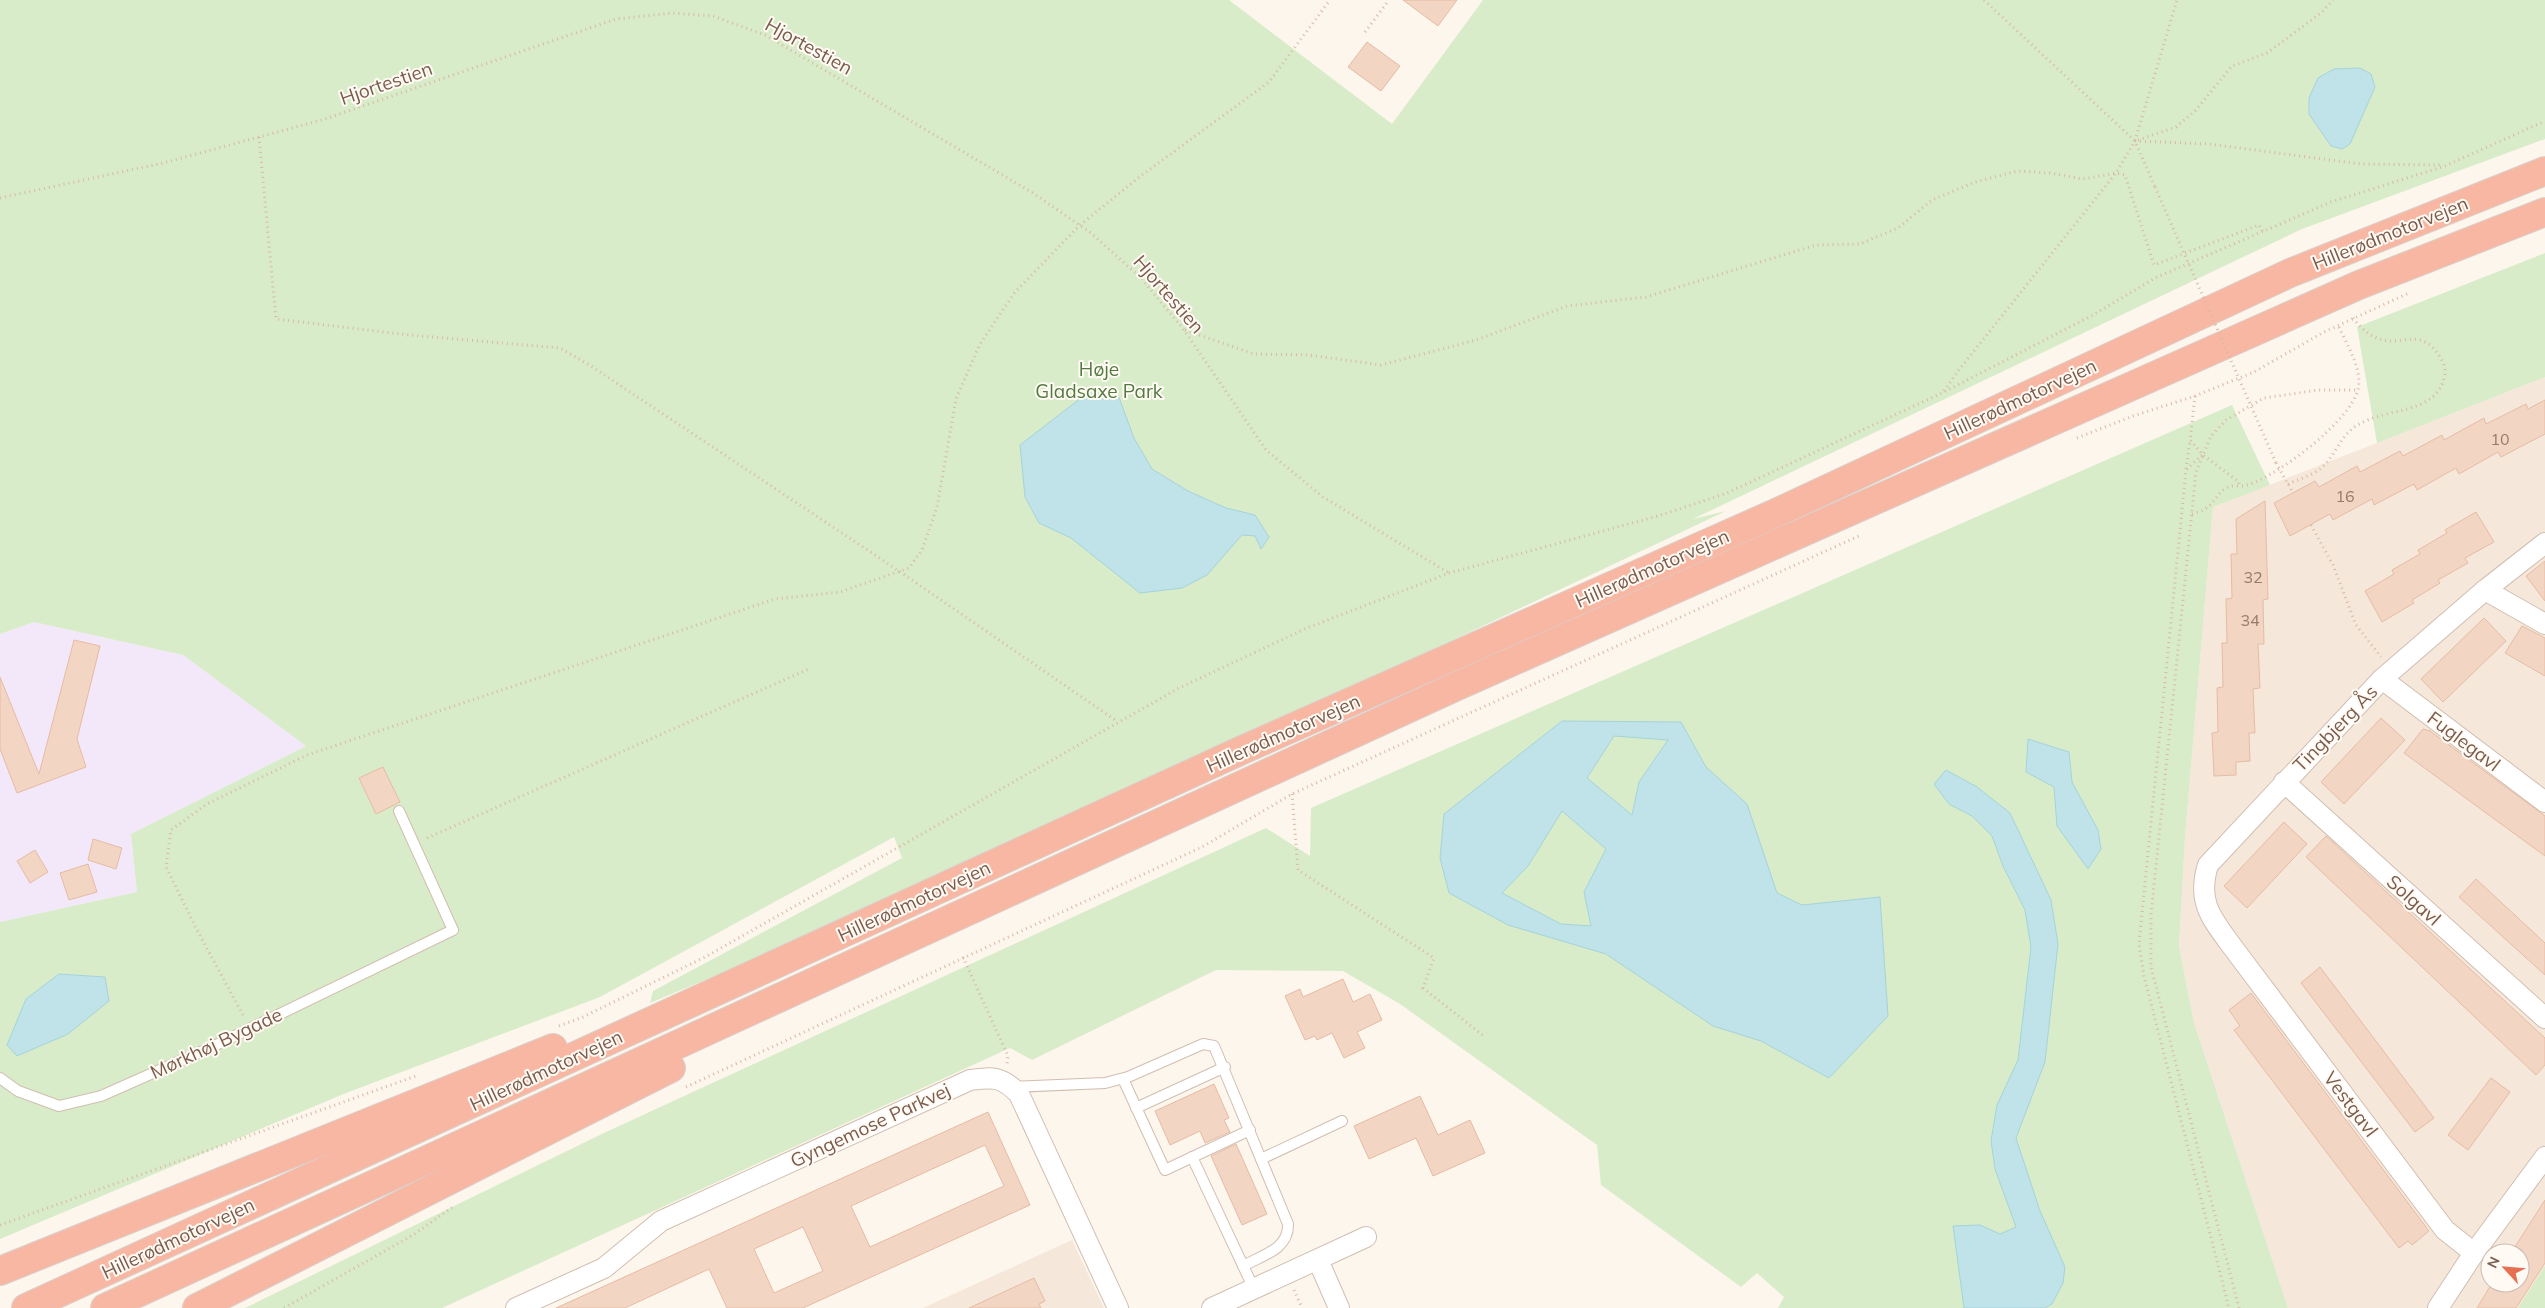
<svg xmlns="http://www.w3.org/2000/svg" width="2545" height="1308" viewBox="0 0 2545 1308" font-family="Mulish,sans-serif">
	<rect width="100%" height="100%" fill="#fdf6ec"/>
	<g fill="#f5e8da" fill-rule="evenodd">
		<path d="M2545 377V1308H2288L2194 1023 2179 946 2185 838 2213 507ZM2490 1253H2520V1283H2490Z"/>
		<path d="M1072 1240 1104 1308H923Z"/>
	</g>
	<path fill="#f3e8fa" d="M34 622 183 655 306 746 131 834 137 892 0 922V634Z"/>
	<g fill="#d8ecc9" fill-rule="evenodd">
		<path d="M0 0H1229L1392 124 1483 0H2545V139L2302 229 1693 519 1726 511 1097 808 887 904 650 1003 653 991 902 858 894 837 600 997 346 1093 0 1239V922L137 892 131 834 306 746 183 655 34 622 0 634ZM59 974 105 977 26 999Z"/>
		<path d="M2545 253V377L2377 443 2357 327Z"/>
		<path d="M2232 405 2270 485 2213 507 2185 838 2179 946 2194 1023 2288 1308H1778L1784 1297 1757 1273 1741 1287 1601 1185 1597 1145 1400 1004 1343 971 1216 970 1032 1060 1010 1048 442 1308H245L606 1132 1266 828 1310 856 1311 808Z"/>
		<path d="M2545 1266V1308H2518Z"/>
	</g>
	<g fill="#bfe3e8" stroke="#a5d3da" fill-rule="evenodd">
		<path d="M2360 68 2371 74 2375 87 2350 144 2342 149 2331 146 2309 114V98L2318 78 2334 69Z"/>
		<path d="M1090 391 1118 395 1134 438 1152 469 1188 491 1226 508 1255 515 1269 537 1261 549 1255 536 1242 535 1207 575 1182 588 1140 593 1071 538 1039 523 1025 497 1020 445Z"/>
		<path d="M1562 721 1681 722 1706 767 1747 804 1777 893 1802 905 1880 897 1888 1016 1829 1078 1761 1041 1713 1026 1606 954 1508 925 1449 893 1440 858 1444 814ZM1614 736 1668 740 1639 782 1632 815 1587 778ZM1562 811 1606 849 1584 892 1591 926 1561 924 1502 893 1528 866Z"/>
		<path d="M2028 739 2069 752 2072 782 2098 830 2101 849 2088 869 2057 826 2054 787 2026 772Z"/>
		<path d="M1946 770 1977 787 2010 813 2051 900 2058 944 2045 1062 2016 1138 2040 1211 2065 1267 2063 1283 2052 1304 2045 1308H1964L1953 1226 1980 1225 2000 1234 2016 1227 1995 1169 1991 1141 1997 1105 2018 1060 2031 947 2025 910 2003 866 1992 836 1972 816 1949 804 1934 784Z"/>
		<path d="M59 974 105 977 109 1001 68 1034 17 1056 7 1045 26 999Z"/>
	</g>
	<g fill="#f3d5c3" stroke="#e6bba3" fill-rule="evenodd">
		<path d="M1403 0H1457L1438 26Z"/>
		<path d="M1367 42 1400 66 1381 91 1348 67Z"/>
		<path d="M2545 400V434L2501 457 2498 452 2459 474 2456 468 2417 490 2414 484 2374 505 2372 499 2333 520 2330 514 2290 536 2274 503 2315 481 2319 487 2357 466 2360 472 2400 451 2403 456 2442 435 2444 440 2484 418 2486 424 2526 404 2528 409Z"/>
		<path d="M2265 501 2268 599 2263 600 2264 644H2258L2260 688 2253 689 2255 733H2249L2250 761 2236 762V775L2214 776 2212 733 2218 732 2217 688 2223 687 2222 643H2227L2226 599 2232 598 2231 554H2237L2236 519Z"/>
		<path d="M2476 512 2494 542 2465 558 2468 563 2438 580 2440 583 2412 600 2414 603 2382 622 2365 591 2394 574 2392 570 2420 554 2418 550 2447 533 2445 530Z"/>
		<path d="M2545 561V601L2526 576Z"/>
		<path d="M2484 618 2506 641 2443 702 2421 679Z"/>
		<path d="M2522 626 2545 638V676L2505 653Z"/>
		<path d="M74 640 100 646 77 739 86 767 17 793 0 749V677L39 774Z"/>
		<path d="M2381 718 2405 740 2344 804 2321 782Z"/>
		<path d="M2423 729 2430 731 2545 816V856L2404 753Z"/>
		<path d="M383 767 400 802 376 814 359 778Z"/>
		<path d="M2284 822 2307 844 2247 908 2224 886Z"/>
		<path d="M2326 836 2545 1038V1065L2536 1075 2306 857Z"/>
		<path d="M93 839 122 848 116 869 88 860Z"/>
		<path d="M35 850 48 872 30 883 17 861Z"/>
		<path d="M88 864 97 892 69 900 60 873Z"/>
		<path d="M2476 879 2545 943V975L2459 897Z"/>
		<path d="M2320 967 2434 1118 2415 1132 2301 983Z"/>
		<path d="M1343 979 1353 1002 1370 994 1382 1020 1357 1032 1365 1048 1344 1058 1332 1033 1317 1040 1315 1036 1305 1040 1285 996 1300 989 1303 997Z"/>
		<path d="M2251 993 2429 1231 2412 1245 2408 1241 2399 1248 2234 1030 2240 1026 2229 1010Z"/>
		<path d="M2491 1078 2510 1092 2468 1150 2448 1135Z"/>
		<path d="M1214 1084 1229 1118 1224 1120 1230 1132 1205 1143 1200 1131 1170 1145 1155 1111Z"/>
		<path d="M1420 1096 1438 1135 1470 1120 1485 1153 1433 1176 1416 1138 1369 1159 1354 1126Z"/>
		<path d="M988 1112 1030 1205 803 1308H727L709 1269 625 1308H556ZM985 1145 1004 1186 870 1247 851 1206ZM803 1227 823 1271 774 1293 754 1249Z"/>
		<path d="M1236 1144 1267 1214 1242 1225 1211 1156Z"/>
		<path d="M2545 1200V1263L2516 1308H2477L2492 1283H2520V1253H2511Z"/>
		<path d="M1034 1278 1045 1301 1039 1304 1041 1308H969Z"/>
	</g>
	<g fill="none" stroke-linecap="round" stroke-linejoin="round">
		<defs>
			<g id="service">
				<path d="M0 1078 18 1091 59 1106 101 1096 214 1046 453 930 399 811"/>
				<path d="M1123 1079 1165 1170 1250 1130"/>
				<path d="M1013 1087 1105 1083 1128 1077 1203 1044 1214 1046 1288 1224C1289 1249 1263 1255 1243 1266"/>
				<path d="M1136 1108 1225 1067"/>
				<path d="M1192 1157 1254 1289"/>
				<path d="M1261 1159 1342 1121"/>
			</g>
			<g id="minor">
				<path d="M2485 590 2545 624"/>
				<path d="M2382 679 2545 802"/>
				<path d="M2284 782 2545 1018"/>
				<path d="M2474 1253 2445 1230 2234 949C2213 920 2196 903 2208 865L2382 679 2485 590 2545 543"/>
				<path d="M1318 1260 1339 1308"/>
				<path d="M516 1308 604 1268 661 1221 970 1080C994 1077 1001 1076 1019 1094L1118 1308"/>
				<path d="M1212 1308 1366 1237"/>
				<path d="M2438 1308 2474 1253 2545 1157"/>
			</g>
			<g id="motorway">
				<path d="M0 1271 553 1048"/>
				<path d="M26 1308 1240 751 1778 512 2290 273 2545 171"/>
				<path d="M105 1308 1457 686 2359 285 2545 212"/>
				<path d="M197 1308 671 1068"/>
			</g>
		</defs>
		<use href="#service" stroke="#d1beb0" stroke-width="12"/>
		<use href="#minor" stroke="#d1beb0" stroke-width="22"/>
		<use href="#motorway" stroke="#dad1cd" stroke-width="30"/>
		<g stroke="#d9b8a5" stroke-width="3" stroke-dasharray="1 4" stroke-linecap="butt">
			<path d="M1984 0 2135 141 2155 187"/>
			<path d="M1365 32 1389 0"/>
			<path d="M259 137 276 319 409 335 560 348 591 366 899 571 1118 722"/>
			<path d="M2138 140 2176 127 2195 111 2232 66 2267 53 2321 13 2333 0"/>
			<path d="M2135 141 2209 144 2361 164 2441 165"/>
			<path d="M0 198 163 163 322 120 616 19 672 13 713 16 765 35 1033 193 1091 233 1141 278 1184 330 1266 450 1323 497 1449 573"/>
			<path d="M1185 330 1254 354 1309 355 1381 365 1476 340 1567 306 1646 297 1816 245 1860 244 1898 228 1932 200 1975 182 2017 171 2050 173 2083 179 2116 173 2125 175 2154 265 2259 225 2263 232"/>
			<path d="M1944 391 1958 371 2116 173 2135 141 2177 0"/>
			<path d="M2195 396 2190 440 2203 455 2239 482V486"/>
			<path d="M2077 438 2133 416 2195 396 2254 372 2324 332 2409 293"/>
			<path d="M2202 455 2186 470 2139 944 2144 976 2229 1308"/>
			<path d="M2276 463 2293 493"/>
			<path d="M2186 469 2190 441"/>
			<path d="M2288 484C2297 480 2310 476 2319 470 2334 459 2339 437 2356 426 2387 406 2438 416 2445 374 2446 364 2438 352 2430 345 2418 336 2407 340 2394 341 2376 342 2363 331 2353 318"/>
			<path d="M2192 514C2198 512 2205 510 2209 506 2216 500 2219 491 2228 487 2234 485 2241 487 2247 485 2278 476 2349 422 2358 390 2363 369 2346 343 2338 325"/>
			<path d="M2311 525 2333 565 2356 625 2381 657"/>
			<path d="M1292 794 1298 870 1434 958 1423 988 1485 1037"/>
			<path d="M427 838 811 668"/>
			<path d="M963 957 1008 1056 1007 1064"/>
			<path d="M243 1015 197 930 166 867 171 830 207 804 307 755 775 599 840 592 909 568 922 550 937 507 956 399 980 344 1015 292 1080 225 1142 175 1269 82 1330 0"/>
			<path d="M559 1026 583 1017 707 956 1179 688 1307 628 1449 573 1658 516 1727 493 1944 392 2093 315 2155 278 2331 202 2445 166 2545 121"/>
			<path d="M686 1087 1202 847 1292 794 1861 535"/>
			<path d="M0 1225 416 1076"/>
			<path d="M1294 1290 1302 1308"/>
			<path d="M284 1308 413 1235 454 1206"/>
			<path d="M2239 1308 2151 967V915L2196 472 2211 436 2226 420 2264 398 2319 390H2358"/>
		</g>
		<use href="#service" stroke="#fff" stroke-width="10"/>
		<use href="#minor" stroke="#fff" stroke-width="20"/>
		<use href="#motorway" stroke="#f7b7a3" stroke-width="28"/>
		<path stroke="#d9b8a5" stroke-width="3" stroke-dasharray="1 4" stroke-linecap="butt" d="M2155 187 2276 463"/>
	</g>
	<g text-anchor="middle" stroke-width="4" stroke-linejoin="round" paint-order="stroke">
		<g font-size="16" fill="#987a6a">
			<text x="2500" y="445">10</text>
			<text x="2345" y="502">16</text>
			<text x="2253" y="583">32</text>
			<text x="2250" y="626">34</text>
		</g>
		<g font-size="19" fill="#7a5c4d" stroke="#fffaf3">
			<text transform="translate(809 46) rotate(29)" y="7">Hjortestien</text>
			<text transform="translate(386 83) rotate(-19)" y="7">Hjortestien</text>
			<text transform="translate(2390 233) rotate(-22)" y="7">Hillerødmotorvejen</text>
			<text transform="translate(1169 294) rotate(49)" y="7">Hjortestien</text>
			<text transform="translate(2020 399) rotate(-25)" y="7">Hillerødmotorvejen</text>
			<text transform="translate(1652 568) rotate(-24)" y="7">Hillerødmotorvejen</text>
			<text transform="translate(2335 728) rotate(-46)" y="7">Tingbjerg Ås</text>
			<text transform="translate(1283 733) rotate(-24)" y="7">Hillerødmotorvejen</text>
			<text transform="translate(2464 741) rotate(37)" y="7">Fuglegavl</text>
			<text transform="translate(2414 900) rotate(42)" y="7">Solgavl</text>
			<text transform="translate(914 901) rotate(-25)" y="7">Hillerødmotorvejen</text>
			<text transform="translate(216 1043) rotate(-25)" y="7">Mørkhøj Bygade</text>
			<text transform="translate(546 1070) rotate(-25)" y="7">Hillerødmotorvejen</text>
			<text transform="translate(2351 1104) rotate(53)" y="7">Vestgavl</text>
			<text transform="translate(870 1125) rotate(-25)" y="7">Gyngemose Parkvej</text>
			<text transform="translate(178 1238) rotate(-25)" y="7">Hillerødmotorvejen</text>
		</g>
		<g font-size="19" fill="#537a41" stroke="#fffaf3">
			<text x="1099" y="376">Høje<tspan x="1099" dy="22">Gladsaxe Park</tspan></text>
		</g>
	</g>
	<g transform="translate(2505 1268) rotate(296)"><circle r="24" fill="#fffaf3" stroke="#cabbb1"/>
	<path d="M0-4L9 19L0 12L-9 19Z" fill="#e76f51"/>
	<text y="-8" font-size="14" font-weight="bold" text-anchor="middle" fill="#7a5c4d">N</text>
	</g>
</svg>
